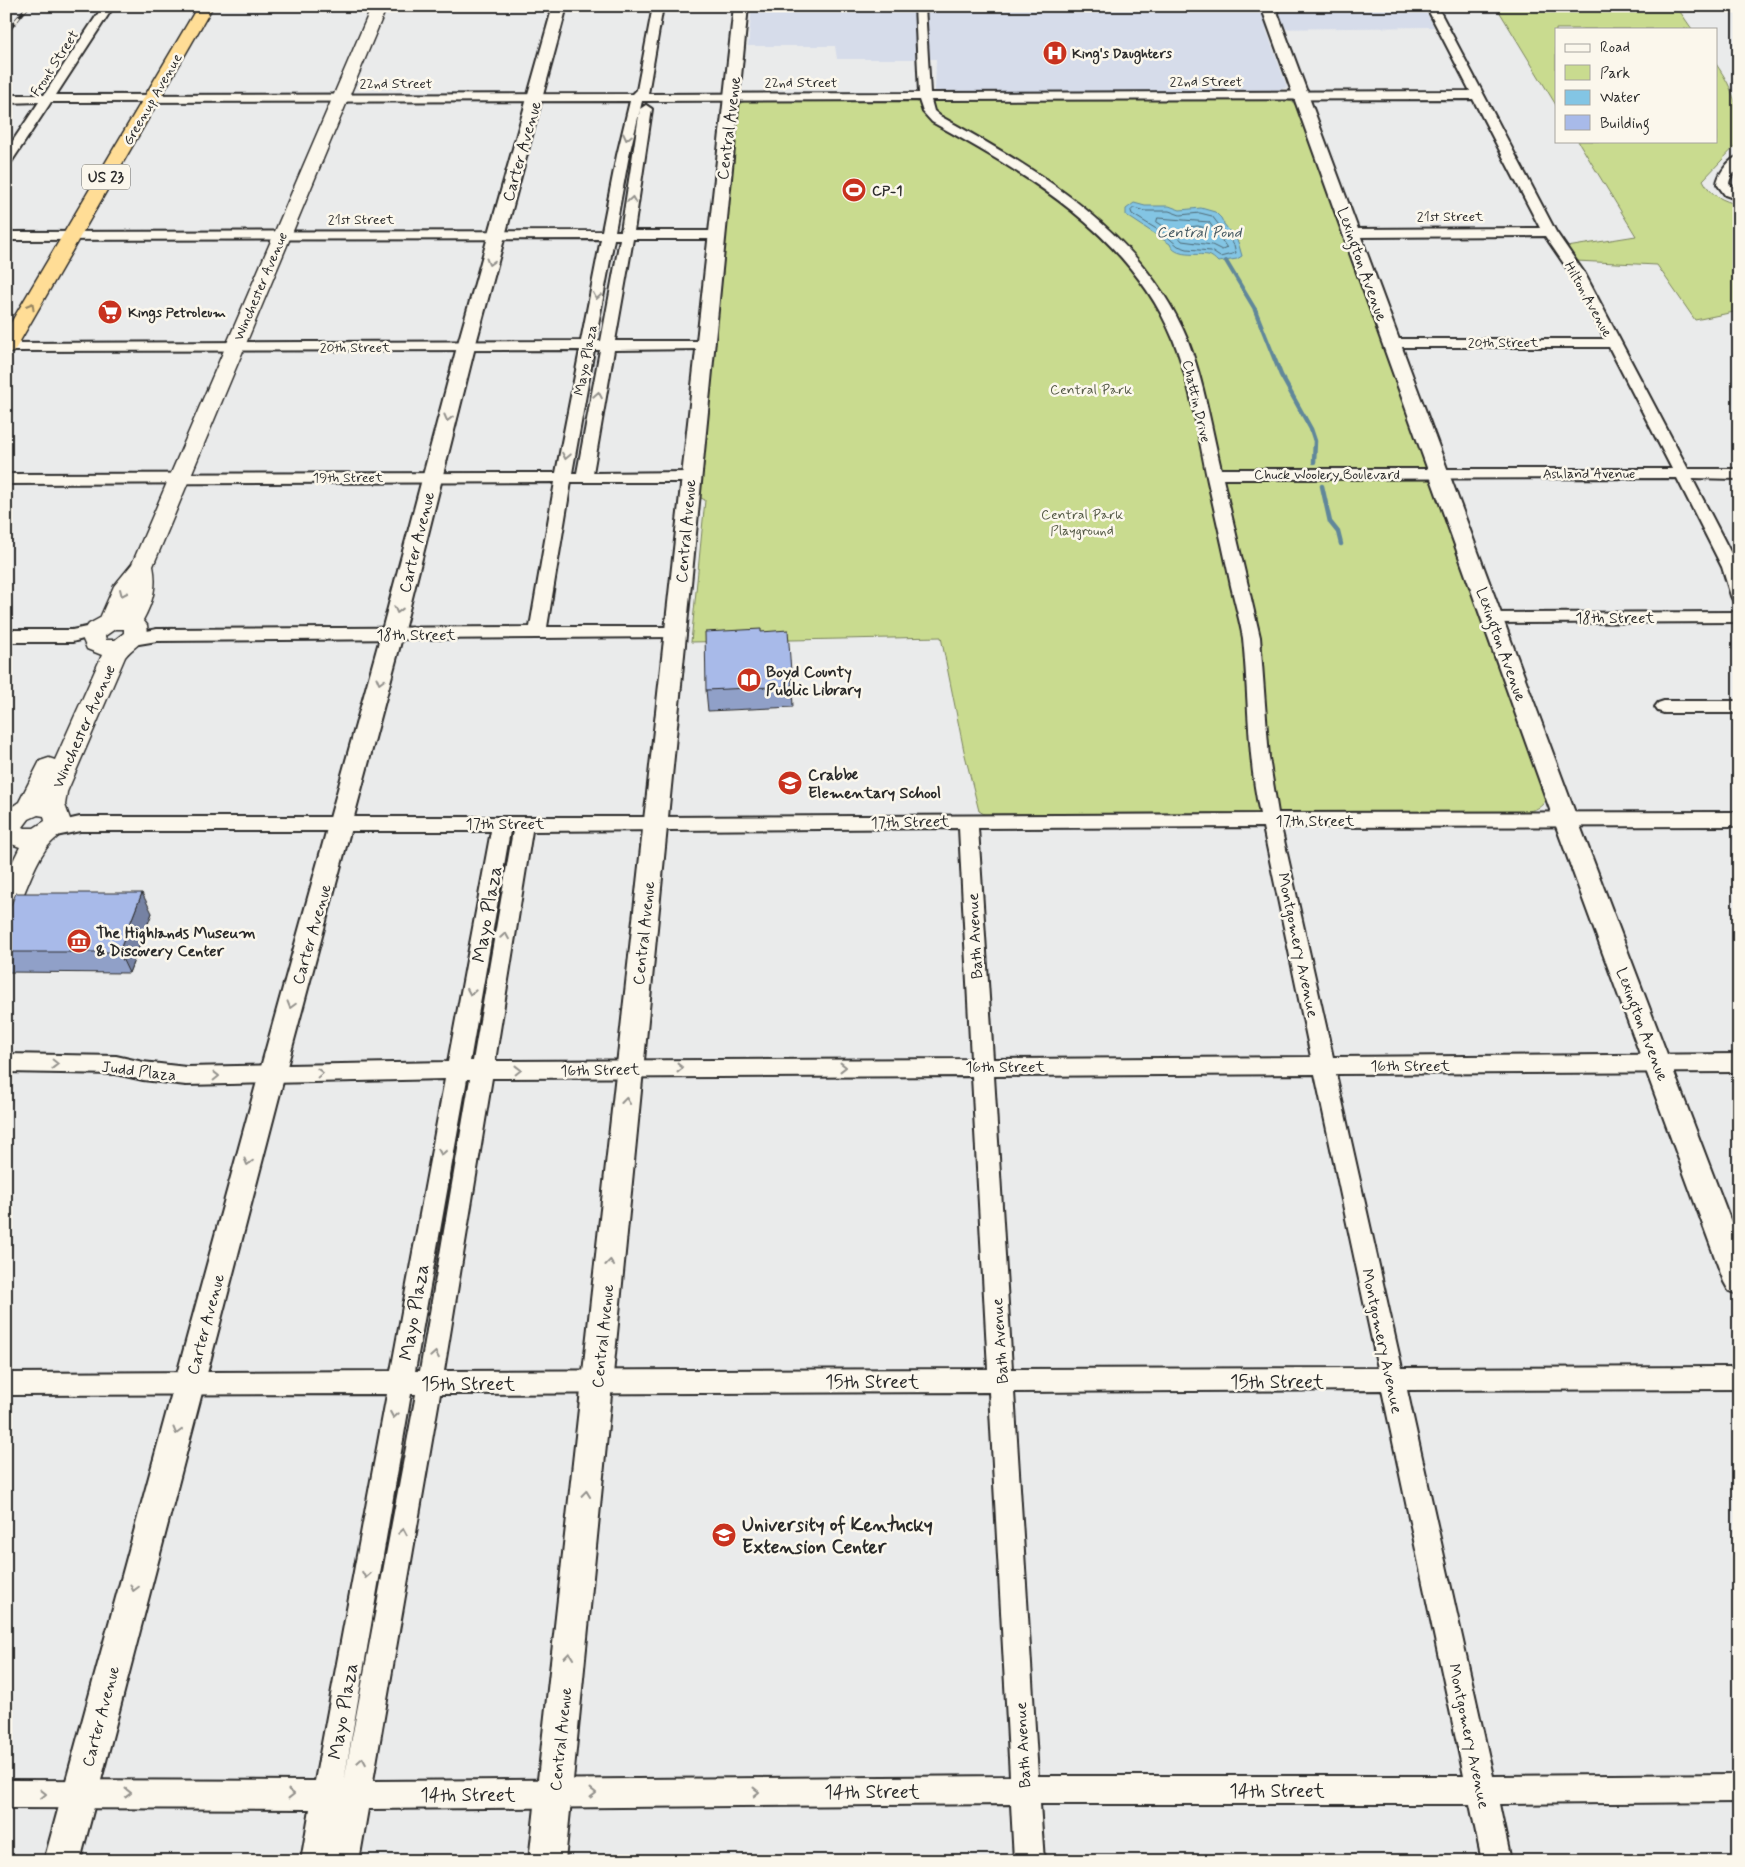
<svg xmlns="http://www.w3.org/2000/svg" width="1745" height="1867" viewBox="0 0 1745 1867" font-family="Mynerve,sans-serif">
	<rect width="100%" height="100%" fill="#eaebeb"/>
	<filter id="ink" filterUnits="userSpaceOnUse"><feTurbulence type="fractalNoise" baseFrequency=".02" numOctaves="2"/><feDisplacementMap in="SourceGraphic" scale="10" xChannelSelector="R" yChannelSelector="G"/><feConvolveMatrix kernelMatrix="1 2 1 2 8 2 1 2 1" color-interpolation-filters="sRGB"/></filter>
	<g filter="url(#ink)">
		<path fill="#d6dcea" d="M752 6H1423L1434 27 1266 29 1287 87 1277 91 937 92 935 91 936 59H837L835 46H748Z"/>
		<g fill="#c9db8f" stroke="#7a835d">
			<path d="M1496 6H1676L1692 29H1556V105Z"/>
			<path d="M1716 64C1735 91 1739 109 1739 142L1703 180C1711 196 1722 200 1739 205V311L1695 320 1657 265 1576 261 1567 247 1636 236 1578 141H1716Z"/>
			<path d="M1281 99 1293 102 1298 109 1546 793C1546 808 1535 810 1523 812L984 814 979 811 964 751 941 637 691 642 705 500 699 497 738 104 748 100Z"/>
		</g>
		<path fill="#83c5e4" stroke="#60879a" d="M1134 203 1145 206H1169L1180 210 1201 208 1215 212 1221 218 1224 224 1238 242 1242 256 1237 259 1218 262C1215 259 1212 256 1208 255 1196 253 1175 258 1170 244L1126 215V209Z"/>
		<g fill="none" stroke-linecap="round" stroke-linejoin="round">
			<g stroke="#4e6975" stroke-width="1">
				<path d="M1134 208 1145 211H1169L1180 215 1200 213 1212 216 1234 245 1236 253 1220 257 1211 251 1187 249 1178 246 1163 233 1132 214 1131 211Z"/>
				<path d="M1158 218 1209 222 1227 248 1222 250 1212 245 1182 241 1177 235 1157 222Z"/>
				<path d="M1198 226 1205 228 1206 235H1188L1184 231 1186 228Z"/>
			</g>
			<path stroke="#60879a" stroke-width="4" d="M1226 261 1256 311"/>
			<g stroke="#60879a" stroke-width="4.5">
				<path d="M1255 310 1281 375 1311 429 1315 441 1314 462"/>
				<path d="M1322 486 1330 522 1338 532 1341 544"/>
			</g>
			<defs>
				<g id="minor">
					<path d="M103 6H114L56 95 633 94 637 90 653 6H663L648 94 919 93 915 6H925L930 93 1470 91 1426 6H1437L1556 232 1585 274 1688 469H1739V479L1692 478 1738 567 1739 601 1733 600 1731 596 1722 567 1677 478 1223 479 1260 637 1269 758 1278 813 1739 812V826L1281 827 1333 1057 1739 1054V1072L1336 1074 1402 1368 1739 1367V1389L1407 1390 1493 1776 1739 1774V1802L1499 1804 1511 1861H1482L1470 1804H1040L1044 1861H1014L1011 1804 368 1809 359 1861H301L310 1809 6 1808V1780L315 1781 387 1394 6 1395V1373L391 1371 445 1079 186 1085 143 1080 116 1074 6 1072V1054L116 1056 143 1062 186 1067 448 1062 491 831H80L51 837 44 835 42 830 44 825 80 817H655L1260 814C1247 756 1249 697 1243 638 1240 621 1235 603 1231 586 1224 552 1216 517 1208 482 1198 435 1191 384 1173 339 1130 234 1026 174 932 122L923 112 919 100 642 101 629 155 615 231H621L640 109 646 105 652 109 634 231H716L723 235 716 239H633L615 341H704L709 342 711 345 709 348 704 349 614 350 593 473 690 472 695 474 698 477 695 480 690 482H571L547 627H675L681 628 684 632 681 636 675 637 157 641 133 645 127 643 124 639 127 635 157 629 530 627 555 482 6 484V474L556 473 580 350 6 351V343L581 341 601 239 6 240V232L602 231 617 155 630 101 51 102 10 164 6 165V151L39 102 6 103V95H44ZM1473 99 1540 228 1352 229 1345 233 1352 237 1545 236 1571 274 1605 339H1393L1388 340 1386 343 1388 346 1393 347H1609L1672 469H1221C1211 427 1204 382 1188 341 1144 233 1038 170 940 116L934 111 931 100ZM614 239H620L601 341H595ZM594 350H600L577 473H572ZM1263 827 1311 1057 993 1059 978 828ZM959 828 971 1059 495 1061 532 831ZM510 831H513L473 1061H470ZM1315 1074 1378 1368 1012 1369 994 1076ZM972 1076 988 1369 444 1371 492 1078ZM467 1079H470L420 1371H415ZM1382 1390 1464 1776H1038L1014 1392ZM989 1392 1010 1776 373 1781 440 1394ZM411 1394H416L344 1781Z"/>
					<path d="M1739 156C1739 174 1731 171 1729 184L1739 191V200L1725 195 1717 184C1718 174 1729 159 1739 156Z"/>
					<path d="M1739 612V622L1492 623 1486 622 1484 618 1486 614 1492 613Z"/>
					<path d="M96 625 102 626 105 630 102 634 72 642H6V630H72Z"/>
					<path d="M1664 701H1739V713H1664L1658 711 1655 707 1658 703Z"/>
				</g>
				<g id="tertiary">
					<path d="M553 6H567L475 347 403 634 285 1074 80 1861H44L259 1074 381 634 457 347Z"/>
					<path d="M734 6H748L565 1861H529Z"/>
					<path d="M1261 6H1275L1577 818 1739 1243V1295L1729 1291 1724 1282 1553 818Z"/>
				</g>
				<path id="secondary" d="M372 6H387L153 566C157 586 153 602 143 620L147 625 148 634C141 644 132 648 125 657L67 792 65 805 71 822C64 834 52 839 45 850 32 869 26 892 16 911L6 914V875L20 847 6 842V811L19 802 40 761 49 758 55 760 102 655 87 649 81 635 89 624 100 618 114 586 132 564ZM115 629H124V633L115 640H106L105 636ZM38 815 44 816 45 821 34 828H25L23 827 29 819Z"/>
				<path id="trunk" d="M198 6H213L16 348 13 352 6 354V331Z"/>
			</defs>
			<use href="#minor" stroke="#2b2b2b" stroke-width="4"/>
			<use href="#tertiary" stroke="#2b2b2b" stroke-width="4"/>
			<use href="#secondary" stroke="#2b2b2b" stroke-width="3"/>
			<use href="#trunk" stroke="#2b2b2b" stroke-width="3"/>
			<use href="#minor" fill="#fbf7ec" fill-rule="evenodd"/>
			<use href="#tertiary" fill="#fbf7ec" fill-rule="evenodd"/>
			<use href="#secondary" fill="#fbf7ec" fill-rule="evenodd"/>
			<use href="#trunk" fill="#ffdd96" fill-rule="evenodd"/>
			<defs>
				<path id="rail" d="M6 33 28 6"/>
			</defs>
			<use href="#rail" stroke="#2b2b2b" stroke-width="4"/>
			<use href="#rail" stroke="#fbf7ec" stroke-width="2.5" stroke-dasharray="7" stroke-linecap="butt"/>
		</g>
		<g fill="#90a0c8" stroke="#2b2b2b">
			<path d="M761 632 792 686 793 707 708 711 706 690Z"/>
			<path d="M152 913 129 973 6 972V917Z"/>
		</g>
		<path fill="#7682a3" stroke="#2b2b2b" d="M142 893 152 913 129 973 119 952Z"/>
		<g fill="#a8bae9" stroke="#2b2b2b">
			<path d="M761 629V632L788 630 792 686 706 690 705 632Z"/>
			<path d="M16 893H142L119 952H6V917Z"/>
		</g>
		<defs><path id="oneway-chevron" d="M-2-3.5L2.5 0L-2 3.5" fill="none" stroke-width="1.6" stroke-linecap="round" stroke-linejoin="round" transform="scale(1.25)"/></defs>
		<g stroke="#93918c">
			<use href="#oneway-chevron" transform="translate(627 137) rotate(103)"/>
			<use href="#oneway-chevron" transform="translate(632 200) rotate(-81)"/>
			<use href="#oneway-chevron" transform="translate(490 262) rotate(105)"/>
			<use href="#oneway-chevron" transform="translate(597 296) rotate(100)"/>
			<use href="#oneway-chevron" transform="translate(598 395) rotate(-80)"/>
			<use href="#oneway-chevron" transform="translate(448 418) rotate(104)"/>
			<use href="#oneway-chevron" transform="translate(566 456) rotate(101)"/>
			<use href="#oneway-chevron" transform="translate(123 593) rotate(114)"/>
			<use href="#oneway-chevron" transform="translate(398 610) rotate(104)"/>
			<use href="#oneway-chevron" transform="translate(380 681) rotate(105)"/>
			<use href="#oneway-chevron" transform="translate(505 936) rotate(-81)"/>
			<use href="#oneway-chevron" transform="translate(471 992) rotate(100)"/>
			<use href="#oneway-chevron" transform="translate(291 1005) rotate(106)"/>
			<use href="#oneway-chevron" transform="translate(55 1064) rotate(1)"/>
			<use href="#oneway-chevron" transform="translate(843 1067)"/>
			<use href="#oneway-chevron" transform="translate(680 1068)"/>
			<use href="#oneway-chevron" transform="translate(518 1070) rotate(-1)"/>
			<use href="#oneway-chevron" transform="translate(320 1073) rotate(-1)"/>
			<use href="#oneway-chevron" transform="translate(216 1076) rotate(-1)"/>
			<use href="#oneway-chevron" transform="translate(626 1101) rotate(-84)"/>
			<use href="#oneway-chevron" transform="translate(442 1152) rotate(100)"/>
			<use href="#oneway-chevron" transform="translate(248 1162) rotate(105)"/>
			<use href="#oneway-chevron" transform="translate(610 1263) rotate(-84)"/>
			<use href="#oneway-chevron" transform="translate(435 1355) rotate(-80)"/>
			<use href="#oneway-chevron" transform="translate(394 1415) rotate(100)"/>
			<use href="#oneway-chevron" transform="translate(177 1431) rotate(105)"/>
			<use href="#oneway-chevron" transform="translate(586 1494) rotate(-84)"/>
			<use href="#oneway-chevron" transform="translate(403 1532) rotate(-80)"/>
			<use href="#oneway-chevron" transform="translate(366 1575) rotate(100)"/>
			<use href="#oneway-chevron" transform="translate(134 1588) rotate(105)"/>
			<use href="#oneway-chevron" transform="translate(569 1656) rotate(-84)"/>
			<use href="#oneway-chevron" transform="translate(362 1761) rotate(-80)"/>
			<use href="#oneway-chevron" transform="translate(756 1792)"/>
			<use href="#oneway-chevron" transform="translate(128 1793)"/>
			<use href="#oneway-chevron" transform="translate(593 1793)"/>
			<use href="#oneway-chevron" transform="translate(43 1794) rotate(-1)"/>
			<use href="#oneway-chevron" transform="translate(291 1794)"/>
		</g>
		<use stroke="#958460" href="#oneway-chevron" transform="translate(31 306) rotate(-60)"/>
	</g>
	<defs>
		<symbol id="hospital-disc" viewBox="-11 -11 22 22"><circle r="9.5" fill="#c8321e" stroke="#fbf7ec"/><path d="M-5-5h3v3.5h4V-5h3V5h-3V1.5h-4V5h-3Z" fill="#fff"/></symbol>
		<symbol id="stadium-disc" viewBox="-11 -11 22 22"><circle r="9.5" fill="#c8321e" stroke="#fbf7ec"/><path d="M0-5a6.5 5 0 1 0 0 10a6.5 5 0 1 0 0-10ZM-3.5-1.8h7v3.6h-7Z" fill="#fff"/></symbol>
		<symbol id="supermarket-disc" viewBox="-11 -11 22 22"><circle r="9.5" fill="#c8321e" stroke="#fbf7ec"/><path d="M-6-5.5h2.5l.6 2H6L4.5 2H-2.5L-4.4-4H-6ZM-1.5 3.2a1.3 1.3 0 1 0 .1 0ZM3 3.2a1.3 1.3 0 1 0 .1 0Z" fill="#fff"/></symbol>
		<symbol id="library-disc" viewBox="-11 -11 22 22"><circle r="9.5" fill="#c8321e" stroke="#fbf7ec"/><path d="M-6-4Q-3-5.5-.7-3.5V5Q-3 3-6 4ZM6-4Q3-5.5 .7-3.5V5Q3 3 6 4Z" fill="#fff"/></symbol>
		<symbol id="school-disc" viewBox="-11 -11 22 22"><circle r="9.5" fill="#c8321e" stroke="#fbf7ec"/><path d="M0-5L7-2L0 1L-7-2ZM-4 1L0 2.5L4 1V4Q0 6-4 4Z" fill="#fff"/></symbol>
		<symbol id="museum-disc" viewBox="-11 -11 22 22"><circle r="9.5" fill="#c8321e" stroke="#fbf7ec"/><path d="M0-6L6-3V-2H-6V-3ZM-5-1h2V3h-2ZM-1-1h2V3h-2ZM3-1h2V3H3ZM-6 4H6V6H-6Z" fill="#fff"/></symbol>
	</defs>
	<g fill-rule="evenodd">
		<use href="#hospital-disc" x="1041" y="39" width="28" height="28"/>
		<use href="#stadium-disc" x="840" y="176" width="28" height="28"/>
		<use href="#supermarket-disc" x="96" y="298" width="28" height="28"/>
		<use href="#library-disc" x="735" y="666" width="28" height="28"/>
		<use href="#school-disc" x="776" y="769" width="28" height="28"/>
		<use href="#museum-disc" x="65" y="927" width="28" height="28"/>
		<use href="#school-disc" x="710" y="1521" width="28" height="28"/>
	</g>
	<g text-anchor="middle" stroke-width="5" stroke-linejoin="round" paint-order="stroke">
		<g font-size="14" font-weight="bold" fill="#2b2b2b" stroke="#fbf7ec" text-anchor="start">
			<text x="1072" y="58">King's Daughters</text>
			<text x="872" y="195">CP-1</text>
			<text x="128" y="317">Kings Petroleum</text>
		</g>
		<g font-size="14" fill="#2b2b2b" stroke="#fbf7ec">
			<text transform="translate(54 63) rotate(-57)" y="5">Front Street</text>
			<text x="1206" y="86">22nd Street</text>
			<text x="801" y="87">22nd Street</text>
			<text x="396" y="88">22nd Street</text>
			<text transform="translate(152 99) rotate(-60)" y="5">Greenup Avenue</text>
			<text x="1450" y="221">21st Street</text>
			<text x="361" y="224">21st Street</text>
			<text transform="translate(260 286) rotate(-67)" y="5">Winchester Avenue</text>
			<text transform="translate(1589 299) rotate(61)" y="5">Hilton Avenue</text>
			<text x="1503" y="347">20th Street</text>
			<text x="355" y="352">20th Street</text>
			<text transform="translate(585 360) rotate(-79)" y="5">Mayo Plaza</text>
			<text transform="translate(1197 401) rotate(77)" y="5">Chattin Drive</text>
			<text x="1589" y="478">Ashland Avenue</text>
			<text x="1327" y="479">Chuck Woolery Boulevard</text>
			<text x="348" y="482">19th Street</text>
		</g>
		<g font-size="14" fill="#525744" stroke="#fbf7ec">
			<text x="1091" y="394">Central Park</text>
			<text x="1082" y="519">Central Park<tspan x="1082" dy="16">Playground</tspan></text>
		</g>
		<rect fill="#fbf7ec" stroke="#696865" stroke-width="1" x="82" y="164.5" width="48" height="25" rx="4"/>
		<g font-size="15" font-weight="bold" fill="#2b2b2b">
			<text x="106" y="182">US 23</text>
		</g>
		<g font-size="15" font-style="italic" fill="#455962" stroke="#fbf7ec">
			<text x="1199" y="237">Central Pond</text>
		</g>
		<g font-size="16" fill="#2b2b2b" stroke="#fbf7ec">
			<text transform="translate(728 128) rotate(-83)" y="6">Central Avenue</text>
			<text transform="translate(521 151) rotate(-74)" y="6">Carter Avenue</text>
			<text transform="translate(1363 264) rotate(70)" y="6">Lexington Avenue</text>
			<text transform="translate(685 531) rotate(-85)" y="6">Central Avenue</text>
			<text transform="translate(416 542) rotate(-76)" y="6">Carter Avenue</text>
			<text x="1615" y="623">18th Street</text>
			<text x="416" y="640">18th Street</text>
			<text transform="translate(1502 644) rotate(70)" y="6">Lexington Avenue</text>
			<text transform="translate(83 726) rotate(-66)" y="6">Winchester Avenue</text>
			<text x="1315" y="826">17th Street</text>
			<text transform="translate(910 821) rotate(-1)" y="6">17th Street</text>
			<text x="505" y="829">17th Street</text>
			<text transform="translate(643 933) rotate(-84)" y="6">Central Avenue</text>
			<text transform="translate(311 934) rotate(-74)" y="6">Carter Avenue</text>
			<text transform="translate(974 936) rotate(-93)" y="6">Bath Avenue</text>
			<text transform="translate(1299 945) rotate(78)" y="6">Montgomery Avenue</text>
			<text transform="translate(1643 1024) rotate(69)" y="6">Lexington Avenue</text>
			<text x="1410" y="1071">16th Street</text>
			<text x="1005" y="1072">16th Street</text>
			<text transform="translate(600 1069) rotate(-1)" y="6">16th Street</text>
			<text transform="translate(139 1070) rotate(7)" y="6">Judd Plaza</text>
			<text transform="translate(205 1324) rotate(-75)" y="6">Carter Avenue</text>
			<text transform="translate(602 1336) rotate(-84)" y="6">Central Avenue</text>
			<text transform="translate(999 1341) rotate(-94)" y="6">Bath Avenue</text>
			<text transform="translate(1383 1341) rotate(78)" y="6">Montgomery Avenue</text>
			<text transform="translate(100 1716) rotate(-75)" y="6">Carter Avenue</text>
			<text transform="translate(1470 1736) rotate(78)" y="6">Montgomery Avenue</text>
			<text transform="translate(560 1739) rotate(-84)" y="6">Central Avenue</text>
			<text transform="translate(1022 1745) rotate(-93)" y="6">Bath Avenue</text>
		</g>
		<g font-size="16" font-weight="bold" fill="#2b2b2b" stroke="#fbf7ec" text-anchor="start">
			<text x="766" y="677">Boyd County<tspan x="766" dy="18">Public Library</tspan></text>
			<text x="808" y="780">Crabbe<tspan x="808" dy="18">Elementary School</tspan></text>
			<text x="96" y="938">The Highlands Museum<tspan x="96" dy="18">&amp; Discovery Center</tspan></text>
		</g>
		<g font-size="19" fill="#2b2b2b" stroke="#fbf7ec">
			<text transform="translate(486 914) rotate(-80)" y="7">Mayo Plaza</text>
			<text transform="translate(413 1312) rotate(-80)" y="7">Mayo Plaza</text>
			<text x="872" y="1388">15th Street</text>
			<text x="1277" y="1388">15th Street</text>
			<text x="468" y="1390">15th Street</text>
			<text transform="translate(342 1711) rotate(-80)" y="7">Mayo Plaza</text>
			<text x="1277" y="1797">14th Street</text>
			<text x="872" y="1798">14th Street</text>
			<text x="468" y="1801">14th Street</text>
		</g>
		<g font-size="19" font-weight="bold" fill="#2b2b2b" stroke="#fbf7ec" text-anchor="start">
			<text x="742" y="1531">University of Kentucky<tspan x="742" dy="22">Extension Center</tspan></text>
		</g>
	</g>
	<rect width="1745" height="1867" fill="none" stroke="#fbf7ec" stroke-width="25"/>
	<rect x="12" y="12" width="1720" height="1842" fill="none" stroke="#2b2b2b" stroke-width="2" filter="url(#ink)"/>
	<rect x="1555" y="28" width="162" height="115" fill="#fbf7ec" stroke="#a8a59f"/>
	<rect x="1565" y="44" width="25" height="8" fill="#fbf7ec" stroke="#a8a59f"/>
	<text x="1600" y="52" font-size="15" fill="#2b2b2b">Road</text>
	<rect x="1565" y="65" width="25" height="15" fill="#c9db8f" stroke="#a8a59f"/>
	<text x="1600" y="78" font-size="15" fill="#2b2b2b">Park</text>
	<rect x="1565" y="90" width="25" height="15" fill="#83c5e4" stroke="#a8a59f"/>
	<text x="1600" y="102" font-size="15" fill="#2b2b2b">Water</text>
	<rect x="1565" y="115" width="25" height="15" fill="#a8bae9" stroke="#a8a59f"/>
	<text x="1600" y="128" font-size="15" fill="#2b2b2b">Building</text>
</svg>
